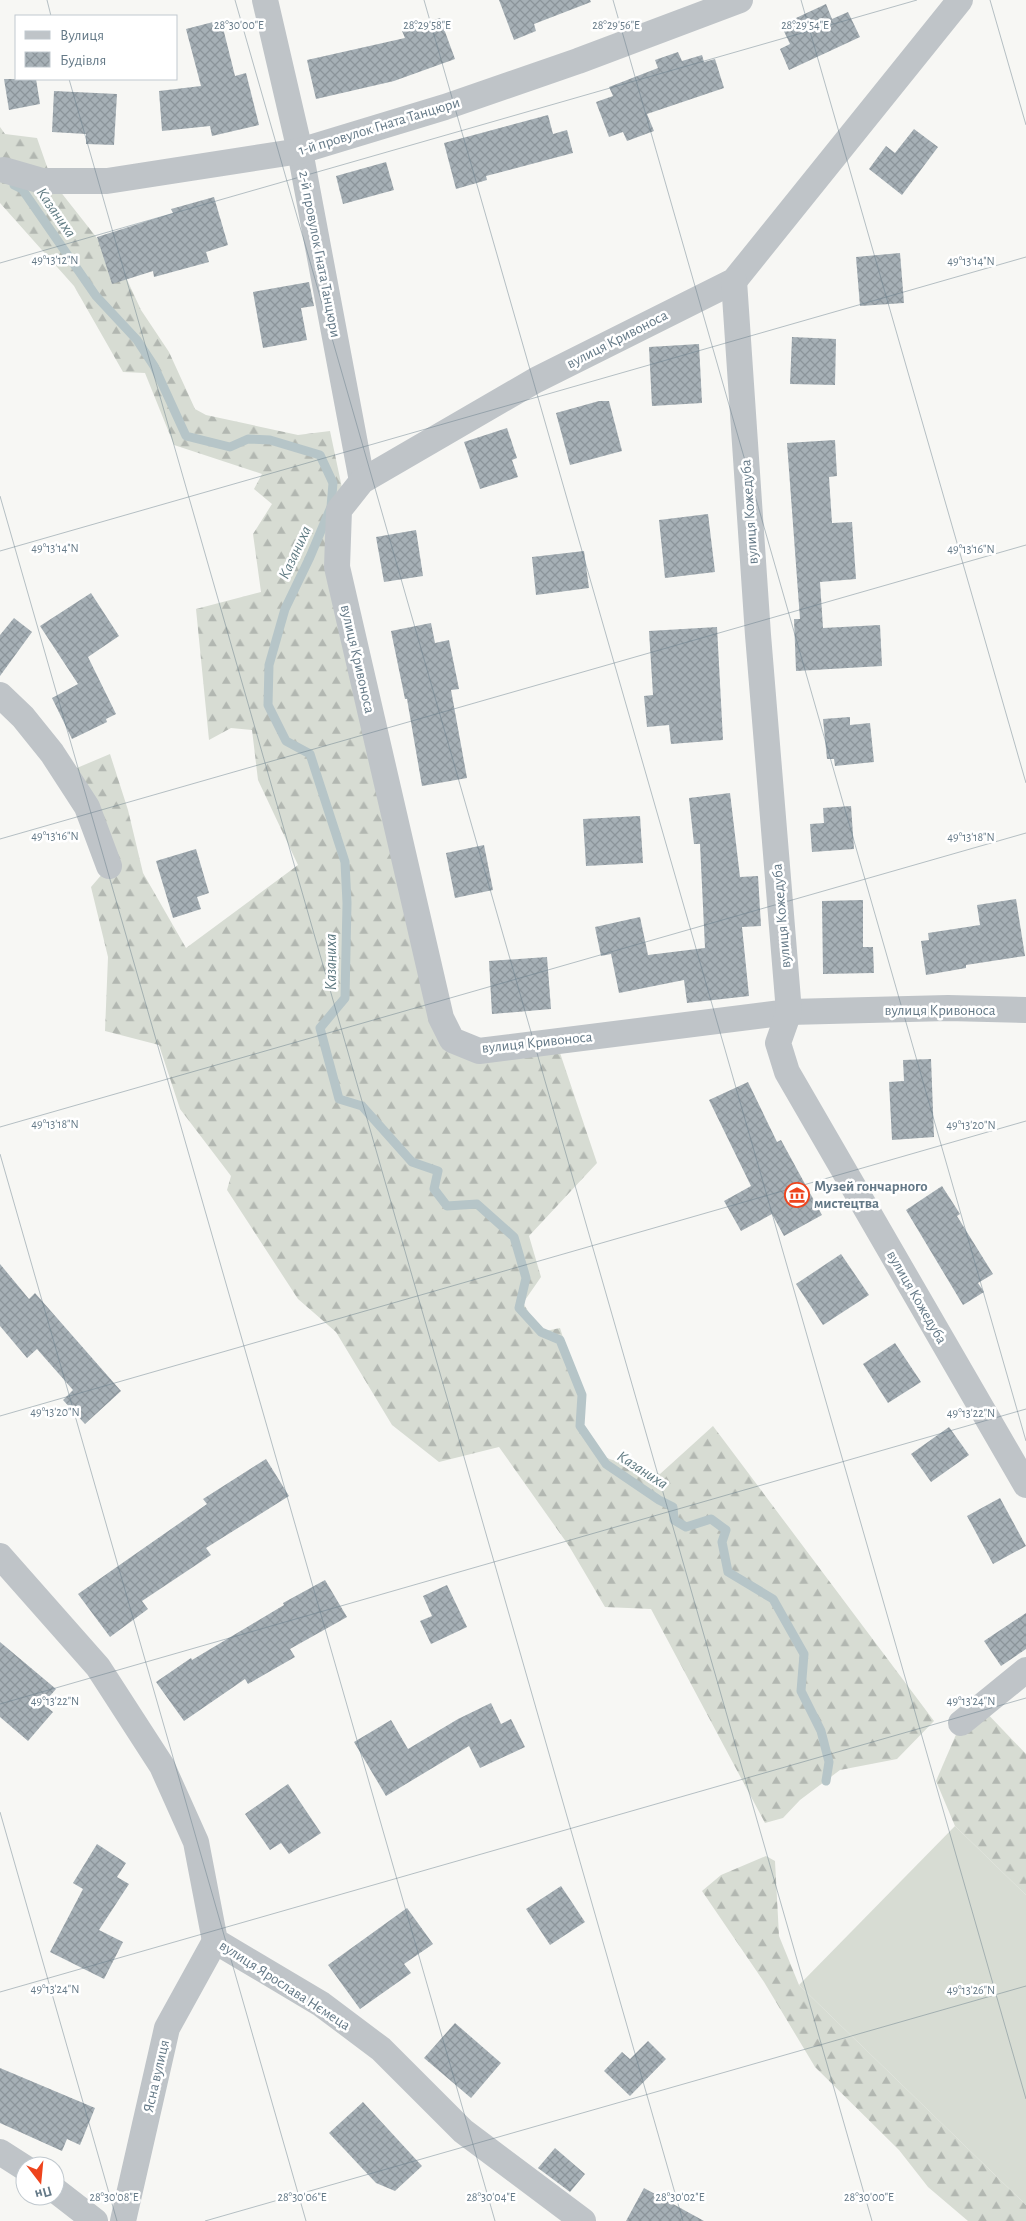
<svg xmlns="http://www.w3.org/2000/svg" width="1026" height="2221" viewBox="0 0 1026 2221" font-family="'Alegreya Sans',sans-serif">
	<defs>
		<pattern id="forest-firs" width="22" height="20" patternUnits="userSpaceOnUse" patternTransform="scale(1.25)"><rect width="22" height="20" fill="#d7dcd3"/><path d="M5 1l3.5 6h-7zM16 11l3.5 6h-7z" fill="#b2b7b1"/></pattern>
		<pattern id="building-cross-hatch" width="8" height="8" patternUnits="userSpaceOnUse" patternTransform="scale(1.25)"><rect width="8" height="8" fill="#a6b0b6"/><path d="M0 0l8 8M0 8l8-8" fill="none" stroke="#8b949a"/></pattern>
	</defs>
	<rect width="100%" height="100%" fill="#f7f7f4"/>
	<path fill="#d7dcd3" d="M955 1826 1026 1895V2205L799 1985Z"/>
	<g fill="url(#forest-firs)">
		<path d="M0 127 5 134 37 138 52 181 123 271 141 310 169 352 195 409 206 415 298 435 330 431 345 502 337 567 452 1040 556 1041 597 1163 529 1236 541 1277 523 1303 541 1332 560 1328 585 1406 580 1426 606 1458 660 1474 713 1426 934 1721 897 1759 840 1770 800 1800 783 1818 765 1823 651 1609 605 1607 569 1546 499 1447 439 1462 392 1425 336 1332 298 1299 227 1190 231 1176 180 1109 159 1045 105 1031 108 957 91 887 109 866 65 773 110 754 128 810 143 873 186 948 298 865 258 780 252 730 231 728 209 740 196 609 261 592 253 534 272 504 254 489 262 474 174 445 145 373 123 372 74 286 0 203Z"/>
		<path d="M981 1707 1026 1754V1895L955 1826 936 1781 961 1723Z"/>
		<path d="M766 1856 775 1861 779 1936 799 1985 1026 2205V2221H968L928 2187 899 2150 815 2067 764 1982 702 1891 721 1875Z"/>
	</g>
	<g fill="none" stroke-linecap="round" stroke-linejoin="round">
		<path stroke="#b6c5c8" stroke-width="9" d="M14 185 22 189 96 296 137 340 154 366 186 436 230 447 248 439 270 440 320 455 333 483 331 507 310 557 285 609 269 665 268 705 286 741 310 754 345 862 347 903 345 998 320 1028 339 1099 362 1106 412 1162 438 1171 434 1189 447 1206 477 1204 514 1237 526 1278 519 1308 541 1332 560 1340 582 1395 580 1426 606 1464 659 1500 673 1507 674 1520 686 1527 711 1519 726 1530 722 1542 728 1572 773 1599 804 1654 801 1691 821 1731 829 1762 826 1781"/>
	</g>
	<g fill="url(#building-cross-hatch)">
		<path d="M499 0H590L591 2 534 24 536 31 514 40Z"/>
		<path d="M826 4 832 19 848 12 860 37 789 70 780 49 790 44 781 25Z"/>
		<path d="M440 18 455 59 394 81 316 99 307 60 405 38 402 31Z"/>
		<path d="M221 20 235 76 246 73 259 125 212 136 210 126 162 131 159 91 201 86 186 29Z"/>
		<path d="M678 52 682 61 702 55 704 62 715 59 724 88 647 114 654 131 627 141 623 132 609 137 596 102 613 96 609 87 658 68 655 60Z"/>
		<path d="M4 79H36L40 104 9 110Z"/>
		<path d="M54 91 117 94 114 145 86 144V134L52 132Z"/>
		<path d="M548 115 553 134 567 130 573 153 486 176 487 180 456 189 444 143Z"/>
		<path d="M914 129 938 147 902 195 869 169 886 146 895 153Z"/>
		<path d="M386 162 394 190 343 204 336 176Z"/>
		<path d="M214 197 228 245 206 252 209 262 154 277 153 271 112 284 97 237 173 213 171 209Z"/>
		<path d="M900 253 904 303 860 306 856 257Z"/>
		<path d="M309 282 314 306 301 308 307 340 263 348 253 292Z"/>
		<path d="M792 337 836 339 835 385 790 384Z"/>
		<path d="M699 344 702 403 652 406 649 347Z"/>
		<path d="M599 401H609L622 451 570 465 556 413Z"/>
		<path d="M507 428 517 458 512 460 518 477 480 489 464 442Z"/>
		<path d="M835 440 837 476 829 477 832 523 852 522 856 579 820 582 823 628 880 625 882 666 796 671 794 619H800L787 443Z"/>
		<path d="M708 514 715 572 665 578 659 520Z"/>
		<path d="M416 530 423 576 384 582 376 537Z"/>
		<path d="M584 551 589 588 536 595 532 557Z"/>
		<path d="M91 593 119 636 88 657 116 714 106 719 107 722 72 739 52 698 78 684 40 626Z"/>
		<path d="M14 618 32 632 0 676V635Z"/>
		<path d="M431 623 435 643 449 640 459 689 451 690 467 778 422 786 407 699H405L391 631Z"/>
		<path d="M717 627 723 740 671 744 669 725 647 727 644 696 653 695 649 631Z"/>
		<path d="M850 717V725L870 723 874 762 835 766 834 759H827L823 719Z"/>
		<path d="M730 793 740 877 758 876 761 926 742 927 749 996 687 1003 684 980 619 993 611 954 601 956 595 927 640 917 648 955 705 948 700 844H694L689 798Z"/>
		<path d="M851 806 854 849 812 852 810 824 824 823 823 808Z"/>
		<path d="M640 816 643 863 586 866 583 819Z"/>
		<path d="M484 845 493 890 455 898 446 853Z"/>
		<path d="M196 849 209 893 197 897 201 909 173 918 156 861Z"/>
		<path d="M1016 899 1025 956 966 965V968L926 975 921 941 929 940 928 933 980 925 977 905Z"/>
		<path d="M863 900V947H873L874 973 823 974 822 901Z"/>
		<path d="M547 957 551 1009 492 1014 489 961Z"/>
		<path d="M931 1059 934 1137 892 1140 889 1082 904 1081 903 1060Z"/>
		<path d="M748 1082 777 1142 781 1140 822 1215 784 1236 772 1214 741 1231 724 1201 751 1186 709 1100Z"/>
		<path d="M942 1186 960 1214 957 1216 993 1274 978 1283 984 1292 963 1305 906 1210Z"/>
		<path d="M841 1254 869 1295 823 1325 796 1284Z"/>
		<path d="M0 1264 29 1299 35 1293 121 1391 85 1424 63 1400 73 1390 37 1349 27 1358 0 1326Z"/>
		<path d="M895 1343 921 1382 888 1403 863 1364Z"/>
		<path d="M949 1427 969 1455 931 1482 911 1454Z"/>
		<path d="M266 1459 289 1496 206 1548 211 1555 142 1601 148 1609 110 1637 78 1594 207 1504 203 1499Z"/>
		<path d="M1000 1498 1026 1546 993 1564 967 1516Z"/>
		<path d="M325 1580 347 1617 290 1649 295 1657 248 1684 245 1679 184 1721 156 1682 191 1658 192 1660 284 1605 283 1603Z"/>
		<path d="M447 1585 467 1627 431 1644 420 1621 432 1616 423 1596Z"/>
		<path d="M1026 1613V1649L1001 1666 984 1641Z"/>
		<path d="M0 1642 56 1689 43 1704 53 1712 28 1741 0 1717Z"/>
		<path d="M491 1703 501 1724 511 1719 525 1747 480 1768 469 1746 386 1796 354 1742 391 1720 408 1749 458 1719Z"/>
		<path d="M288 1784 321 1833 289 1854 281 1843 270 1850 245 1814Z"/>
		<path d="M97 1844 126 1863 117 1877 129 1884 99 1930 123 1942 104 1979 50 1952 83 1889 73 1883Z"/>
		<path d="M561 1886 585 1922 550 1945 526 1909Z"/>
		<path d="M407 1908 433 1944 404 1964 411 1973 360 2009 328 1965Z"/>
		<path d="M455 2023 501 2063 471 2098 424 2058Z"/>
		<path d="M648 2041 666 2059 630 2096 604 2071 622 2052 630 2059Z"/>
		<path d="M0 2068 95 2108 80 2145 67 2139 62 2151 0 2123Z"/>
		<path d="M363 2102 422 2166 395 2191 376 2183 329 2133Z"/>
		<path d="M555 2148 585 2174 570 2192 538 2168Z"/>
		<path d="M644 2188 704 2221H626Z"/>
	</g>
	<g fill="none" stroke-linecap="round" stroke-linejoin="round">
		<g stroke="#bfc4c8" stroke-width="26">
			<path d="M265 0 300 151 362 481"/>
			<path d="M960 0 734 281 536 380 362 481 339 510 337 567 441 1018 452 1040 479 1051 789 1012 948 1008 1026 1010"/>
			<path d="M4 170 42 181H107L300 151 445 107 578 61 740 0"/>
			<path d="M734 281 758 635 789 1012 778 1043 787 1072 1026 1485"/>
			<path d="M0 695 23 717 52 753 87 807 109 866"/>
			<path d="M0 1556 98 1667 162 1766 196 1842 215 1941 321 2004 381 2049 463 2131 583 2221"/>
			<path d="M961 1723 1026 1670"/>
			<path d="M0 2152 25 2168"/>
			<path d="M55 2190 95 2221"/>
			<path d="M123 2221 167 2028 215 1941"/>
		</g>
	</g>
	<path fill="none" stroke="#647987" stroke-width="1" stroke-opacity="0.45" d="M47 0 51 16M235 0 872 2221M424 0 1026 2099M613 0 1026 1441M801 0 1026 783M990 0 1026 125M69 79 683 2221M0 263 917 0M0 496 495 2221M0 551 1026 257M0 839 1026 545M0 1127 1026 833M0 1154 306 2221M0 1416 1026 1121M0 1704 1026 1409M0 1812 117 2221M0 1992 1026 1698M205 2221 1026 1986"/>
	<defs>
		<symbol id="museum-ring" viewBox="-11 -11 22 22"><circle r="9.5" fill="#fff" stroke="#ee441d" stroke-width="1.5"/><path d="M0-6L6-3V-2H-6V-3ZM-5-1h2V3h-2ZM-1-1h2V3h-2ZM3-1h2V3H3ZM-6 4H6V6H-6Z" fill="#ee441d"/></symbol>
	</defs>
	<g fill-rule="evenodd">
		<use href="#museum-ring" x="783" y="1181" width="28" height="28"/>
	</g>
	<g text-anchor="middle" stroke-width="5" stroke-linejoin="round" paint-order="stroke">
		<g font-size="15" fill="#647987" stroke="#fff">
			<text transform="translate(379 126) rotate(-17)" y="5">1-й провулок Гната Танцюри</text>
			<text transform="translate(320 254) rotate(79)" y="5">2-й провулок Гната Танцюри</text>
			<text transform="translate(617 339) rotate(-27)" y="5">вулиця Кривоноса</text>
			<text transform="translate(749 512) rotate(-94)" y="5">вулиця Кожедуба</text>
			<text transform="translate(358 659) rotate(77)" y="5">вулиця Кривоноса</text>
			<text transform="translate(781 916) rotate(-95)" y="5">вулиця Кожедуба</text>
			<text x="940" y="1015">вулиця Кривоноса</text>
			<text transform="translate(537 1042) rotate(-6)" y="5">вулиця Кривоноса</text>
			<text transform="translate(917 1297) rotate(60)" y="5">вулиця Кожедуба</text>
			<text transform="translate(285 1985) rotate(33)" y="5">вулиця Ярослава Нємеца</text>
			<text transform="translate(156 2076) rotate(-77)" y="5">Ясна вулиця</text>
		</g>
		<g font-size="15" font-weight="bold" fill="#647987" stroke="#fff" text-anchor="start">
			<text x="814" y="1191">Музей гончарного<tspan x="814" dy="17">мистецтва</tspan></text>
		</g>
		<g font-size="16" font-style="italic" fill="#607b83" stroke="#fff">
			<text transform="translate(57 212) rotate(55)" y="6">Казаниха</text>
			<text transform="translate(294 552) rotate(-65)" y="6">Казаниха</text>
			<text transform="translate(330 962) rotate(-90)" y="6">Казаниха</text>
			<text transform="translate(643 1469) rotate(33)" y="6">Казаниха</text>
		</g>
	</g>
	<g font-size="12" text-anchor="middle" fill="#647987" stroke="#fff" stroke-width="5" stroke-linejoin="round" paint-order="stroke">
		<text x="239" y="29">28°30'00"E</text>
		<text x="427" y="29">28°29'58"E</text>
		<text x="616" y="29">28°29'56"E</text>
		<text x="805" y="29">28°29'54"E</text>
		<text x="55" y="264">49°13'12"N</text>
		<text x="971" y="265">49°13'14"N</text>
		<text x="55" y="552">49°13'14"N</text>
		<text x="971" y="553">49°13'16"N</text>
		<text x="55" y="840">49°13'16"N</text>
		<text x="971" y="841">49°13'18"N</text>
		<text x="55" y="1128">49°13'18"N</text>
		<text x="971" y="1129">49°13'20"N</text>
		<text x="55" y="1416">49°13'20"N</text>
		<text x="971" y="1417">49°13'22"N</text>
		<text x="55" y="1705">49°13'22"N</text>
		<text x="971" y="1705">49°13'24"N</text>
		<text x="55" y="1993">49°13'24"N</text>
		<text x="971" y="1994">49°13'26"N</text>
		<text x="114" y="2201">28°30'08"E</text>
		<text x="302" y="2201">28°30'06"E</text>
		<text x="491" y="2201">28°30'04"E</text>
		<text x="680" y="2201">28°30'02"E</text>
		<text x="869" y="2201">28°30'00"E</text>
	</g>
	<rect x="15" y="15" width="162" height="65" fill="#ffffff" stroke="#c1c9cf"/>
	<rect x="25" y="31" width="25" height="8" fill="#bfc4c8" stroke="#c1c9cf"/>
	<text x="60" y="40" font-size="15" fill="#647987">Вулиця</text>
	<rect x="25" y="52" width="25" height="15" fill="url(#building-cross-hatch)" stroke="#c1c9cf"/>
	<text x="60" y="65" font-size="15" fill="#647987">Будівля</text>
	<g transform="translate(40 2181) rotate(164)"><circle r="24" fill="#ffffff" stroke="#c1c9cf"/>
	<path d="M0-4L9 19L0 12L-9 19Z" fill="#ee441d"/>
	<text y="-8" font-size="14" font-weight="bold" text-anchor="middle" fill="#647987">Пн</text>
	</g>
</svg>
